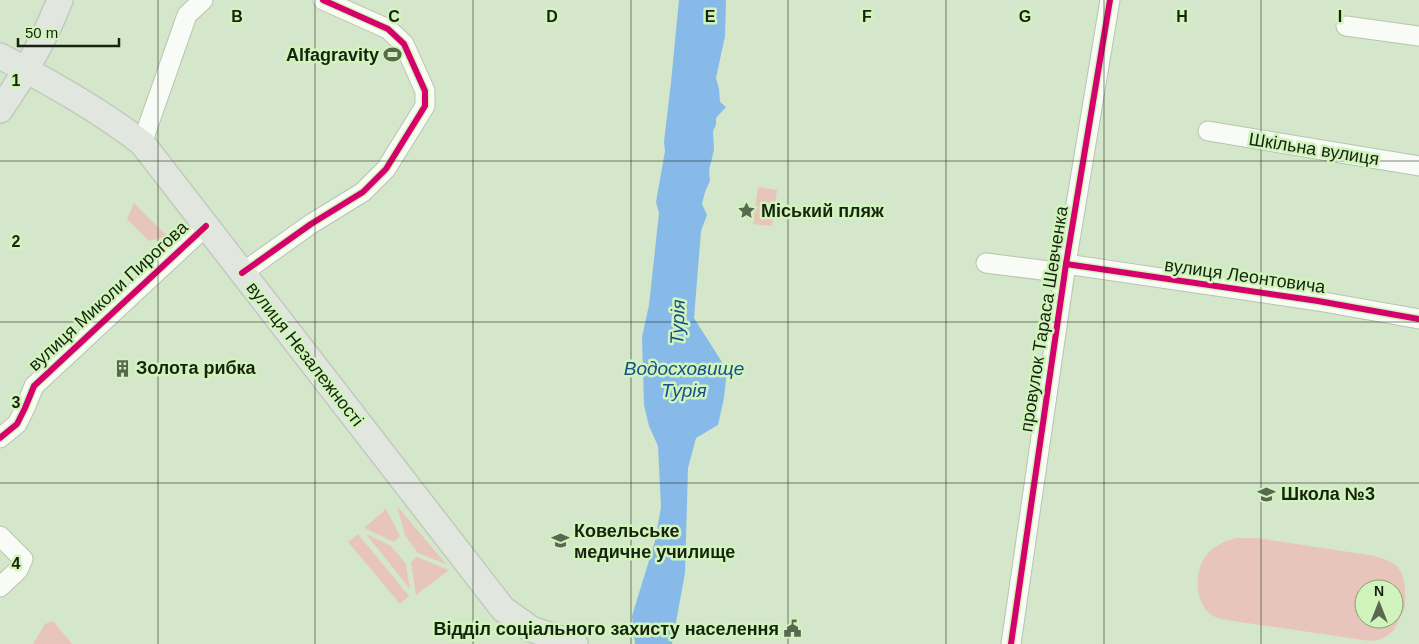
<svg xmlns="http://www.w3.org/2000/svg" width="1419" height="644" viewBox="0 0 1419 644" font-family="Arial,sans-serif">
	<rect width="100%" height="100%" fill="#d4e7ca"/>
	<g fill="#e7c5bb" fill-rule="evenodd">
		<path d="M758 187 777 190 772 226 753 224Z"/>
		<path d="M134 203 167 236 149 241 127 219Z"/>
		<path d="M397 506 446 564 418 553 405 535Z"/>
		<path d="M386 509 400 536 394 542 364 528Z"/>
		<path d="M358 534 409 596 400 604 348 542Z"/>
		<path d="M366 534 391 546 406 564 410 589Z"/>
		<path d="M1236 538H1257L1375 556 1389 561 1397 566 1402 574 1405 587V608L1394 630 1387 636 1379 640 1370 641 1220 619C1216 617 1210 615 1207 611 1195 597 1195 574 1204 559 1211 547 1224 541 1236 538ZM1364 589H1394V619H1364Z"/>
		<path d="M417 557 449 570 416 595 411 562Z"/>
		<path d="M53 621 72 644H33L45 624Z"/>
	</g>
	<path fill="#87bae9" d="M679 0H726L725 36 716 78 719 89 720 102 726 107 716 118V125L713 131 714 150 709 170 710 181 705 192 702 204 707 215 701 231 694 318 727 370 724 398 718 425 696 438 688 468 685 573 672 644H635L632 616 655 541 661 507 658 446 649 426 644 405 642 337 649 305 659 213 656 202 665 151 664 142 671 82Z"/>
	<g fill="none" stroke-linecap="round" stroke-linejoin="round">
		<defs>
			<g id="minor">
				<path d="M1346 26 1419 36"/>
				<path d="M1208 131 1419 166"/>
				<path d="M142 143 187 15 203 0"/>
				<path d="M986 263 1065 273"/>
				<path d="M1066 264 1318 301 1419 319"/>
				<path d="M242 273 311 224 363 192 386 169 425 106V91L404 44 388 29 323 0"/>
				<path d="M0 438 17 424 25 408 34 386 206 226"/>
				<path d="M0 536 23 559 18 570 0 587"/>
				<path d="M1011 644 1066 264 1110 0"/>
			</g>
			<g id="major">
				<path d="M0 56C49 82 98 109 142 143L503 609 531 629 575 644"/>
				<path d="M0 110C25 74 44 41 60 0"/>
			</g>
		</defs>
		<use href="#minor" stroke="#b6c5ad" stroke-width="21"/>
		<use href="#major" stroke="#c1cabc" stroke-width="28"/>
		<use href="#minor" stroke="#f9fbf7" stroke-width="19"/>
		<use href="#major" stroke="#e1e7de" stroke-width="25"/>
		<defs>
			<g id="cycleway">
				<path d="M1066 264 1318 301 1419 319"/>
				<path d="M242 273 311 224 363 192 386 169 425 106V91L404 44 388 29 323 0"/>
				<path d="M0 438 17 424 25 408 34 386 206 226"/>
				<path d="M1011 644 1066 264 1110 0"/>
			</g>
		</defs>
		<use href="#cycleway" stroke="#d1f4bd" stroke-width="9"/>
		<use href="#cycleway" stroke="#d6006c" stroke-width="6"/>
	</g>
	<path fill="none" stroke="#17230f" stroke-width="1" stroke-opacity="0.55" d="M158 0V644M315 0V644M473 0V644M631 0V644M788 0V644M946 0V644M1104 0V644M1261 0V644M0 161H1419M0 322H1419M0 483H1419"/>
	<defs>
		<symbol id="stadium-bare" viewBox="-9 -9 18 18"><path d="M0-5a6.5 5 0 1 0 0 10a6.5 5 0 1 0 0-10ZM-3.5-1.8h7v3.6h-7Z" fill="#596850" stroke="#d1f4bd" stroke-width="2.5" paint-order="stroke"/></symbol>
		<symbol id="sight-bare" viewBox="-9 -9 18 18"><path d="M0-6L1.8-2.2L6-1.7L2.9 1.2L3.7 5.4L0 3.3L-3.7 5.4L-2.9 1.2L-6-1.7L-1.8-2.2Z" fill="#596850" stroke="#d1f4bd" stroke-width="2.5" paint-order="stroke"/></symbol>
		<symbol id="building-bare" viewBox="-9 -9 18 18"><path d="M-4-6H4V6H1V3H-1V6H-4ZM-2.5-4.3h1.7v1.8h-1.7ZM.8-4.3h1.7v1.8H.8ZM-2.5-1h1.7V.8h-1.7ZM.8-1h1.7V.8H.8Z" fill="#596850" stroke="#d1f4bd" stroke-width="2.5" paint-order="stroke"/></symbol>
		<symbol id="school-bare" viewBox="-9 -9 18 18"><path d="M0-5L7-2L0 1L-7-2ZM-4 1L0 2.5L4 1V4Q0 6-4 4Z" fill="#596850" stroke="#d1f4bd" stroke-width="2.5" paint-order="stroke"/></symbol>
		<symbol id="university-bare" viewBox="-9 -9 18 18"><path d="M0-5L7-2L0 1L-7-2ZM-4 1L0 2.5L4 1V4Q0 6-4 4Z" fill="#596850" stroke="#d1f4bd" stroke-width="2.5" paint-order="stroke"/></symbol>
		<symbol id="civic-bare" viewBox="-9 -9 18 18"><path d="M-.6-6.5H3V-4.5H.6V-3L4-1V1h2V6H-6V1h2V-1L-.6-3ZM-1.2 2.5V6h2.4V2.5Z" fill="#596850" stroke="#d1f4bd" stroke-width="2.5" paint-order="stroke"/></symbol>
	</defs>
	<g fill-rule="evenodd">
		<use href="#stadium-bare" x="380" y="42" width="25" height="25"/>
		<use href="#sight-bare" x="734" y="198" width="25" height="25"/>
		<use href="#building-bare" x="110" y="356" width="25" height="25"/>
		<use href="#school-bare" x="1254" y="482" width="25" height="25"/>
		<use href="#university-bare" x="548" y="528" width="25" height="25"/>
		<use href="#civic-bare" x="780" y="616" width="25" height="25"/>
	</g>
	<g text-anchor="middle" stroke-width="5" stroke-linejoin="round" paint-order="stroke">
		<g font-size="18" font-weight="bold" fill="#17230f" stroke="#d1f4bd" text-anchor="start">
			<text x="379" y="61" text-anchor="end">Alfagravity</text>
			<text x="761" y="217">Міський пляж</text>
			<text x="136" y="374">Золота рибка</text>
			<text x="1281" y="500">Школа №3</text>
			<text x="574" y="537">Ковельське<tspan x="574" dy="21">медичне училище</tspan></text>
			<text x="779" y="635" text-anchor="end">Відділ соціального захисту населення</text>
		</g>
		<g font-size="18" fill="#17230f" stroke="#d1f4bd">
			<text transform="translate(1314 149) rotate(9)" y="6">Шкільна вулиця</text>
			<text transform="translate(1245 276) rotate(8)" y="6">вулиця Леонтовича</text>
			<text transform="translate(108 296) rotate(-43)" y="6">вулиця Миколи Пирогова</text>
			<text transform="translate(1044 319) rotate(-81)" y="6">провулок Тараса Шевченка</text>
			<text transform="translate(305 354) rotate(52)" y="6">вулиця Незалежності</text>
		</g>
		<g font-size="19" font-style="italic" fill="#184f8e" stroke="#d1f4bd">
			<text transform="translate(677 322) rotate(-88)" y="7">Турія</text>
			<text x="684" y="375">Водосховище<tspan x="684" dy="22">Турія</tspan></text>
		</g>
	</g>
	<g font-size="16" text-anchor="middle" font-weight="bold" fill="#17230f" stroke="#d1f4bd" stroke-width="5" stroke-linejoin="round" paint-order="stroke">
		<text x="237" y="22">B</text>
		<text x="394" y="22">C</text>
		<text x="552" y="22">D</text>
		<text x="710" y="22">E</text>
		<text x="867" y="22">F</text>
		<text x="1025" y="22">G</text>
		<text x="1182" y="22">H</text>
		<text x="1340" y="22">I</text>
		<text x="16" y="86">1</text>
		<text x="16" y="247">2</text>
		<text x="16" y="408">3</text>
		<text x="16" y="569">4</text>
	</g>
	<g transform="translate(1379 604)"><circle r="24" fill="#d1f4bd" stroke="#87a077"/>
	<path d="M0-4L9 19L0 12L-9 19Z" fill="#596850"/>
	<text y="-8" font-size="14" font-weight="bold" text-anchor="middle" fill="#17230f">N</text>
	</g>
	<path d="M18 38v8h101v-8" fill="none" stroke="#17230f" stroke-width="2.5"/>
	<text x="25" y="38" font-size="15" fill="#17230f" stroke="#d1f4bd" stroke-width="4" paint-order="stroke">50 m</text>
</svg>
